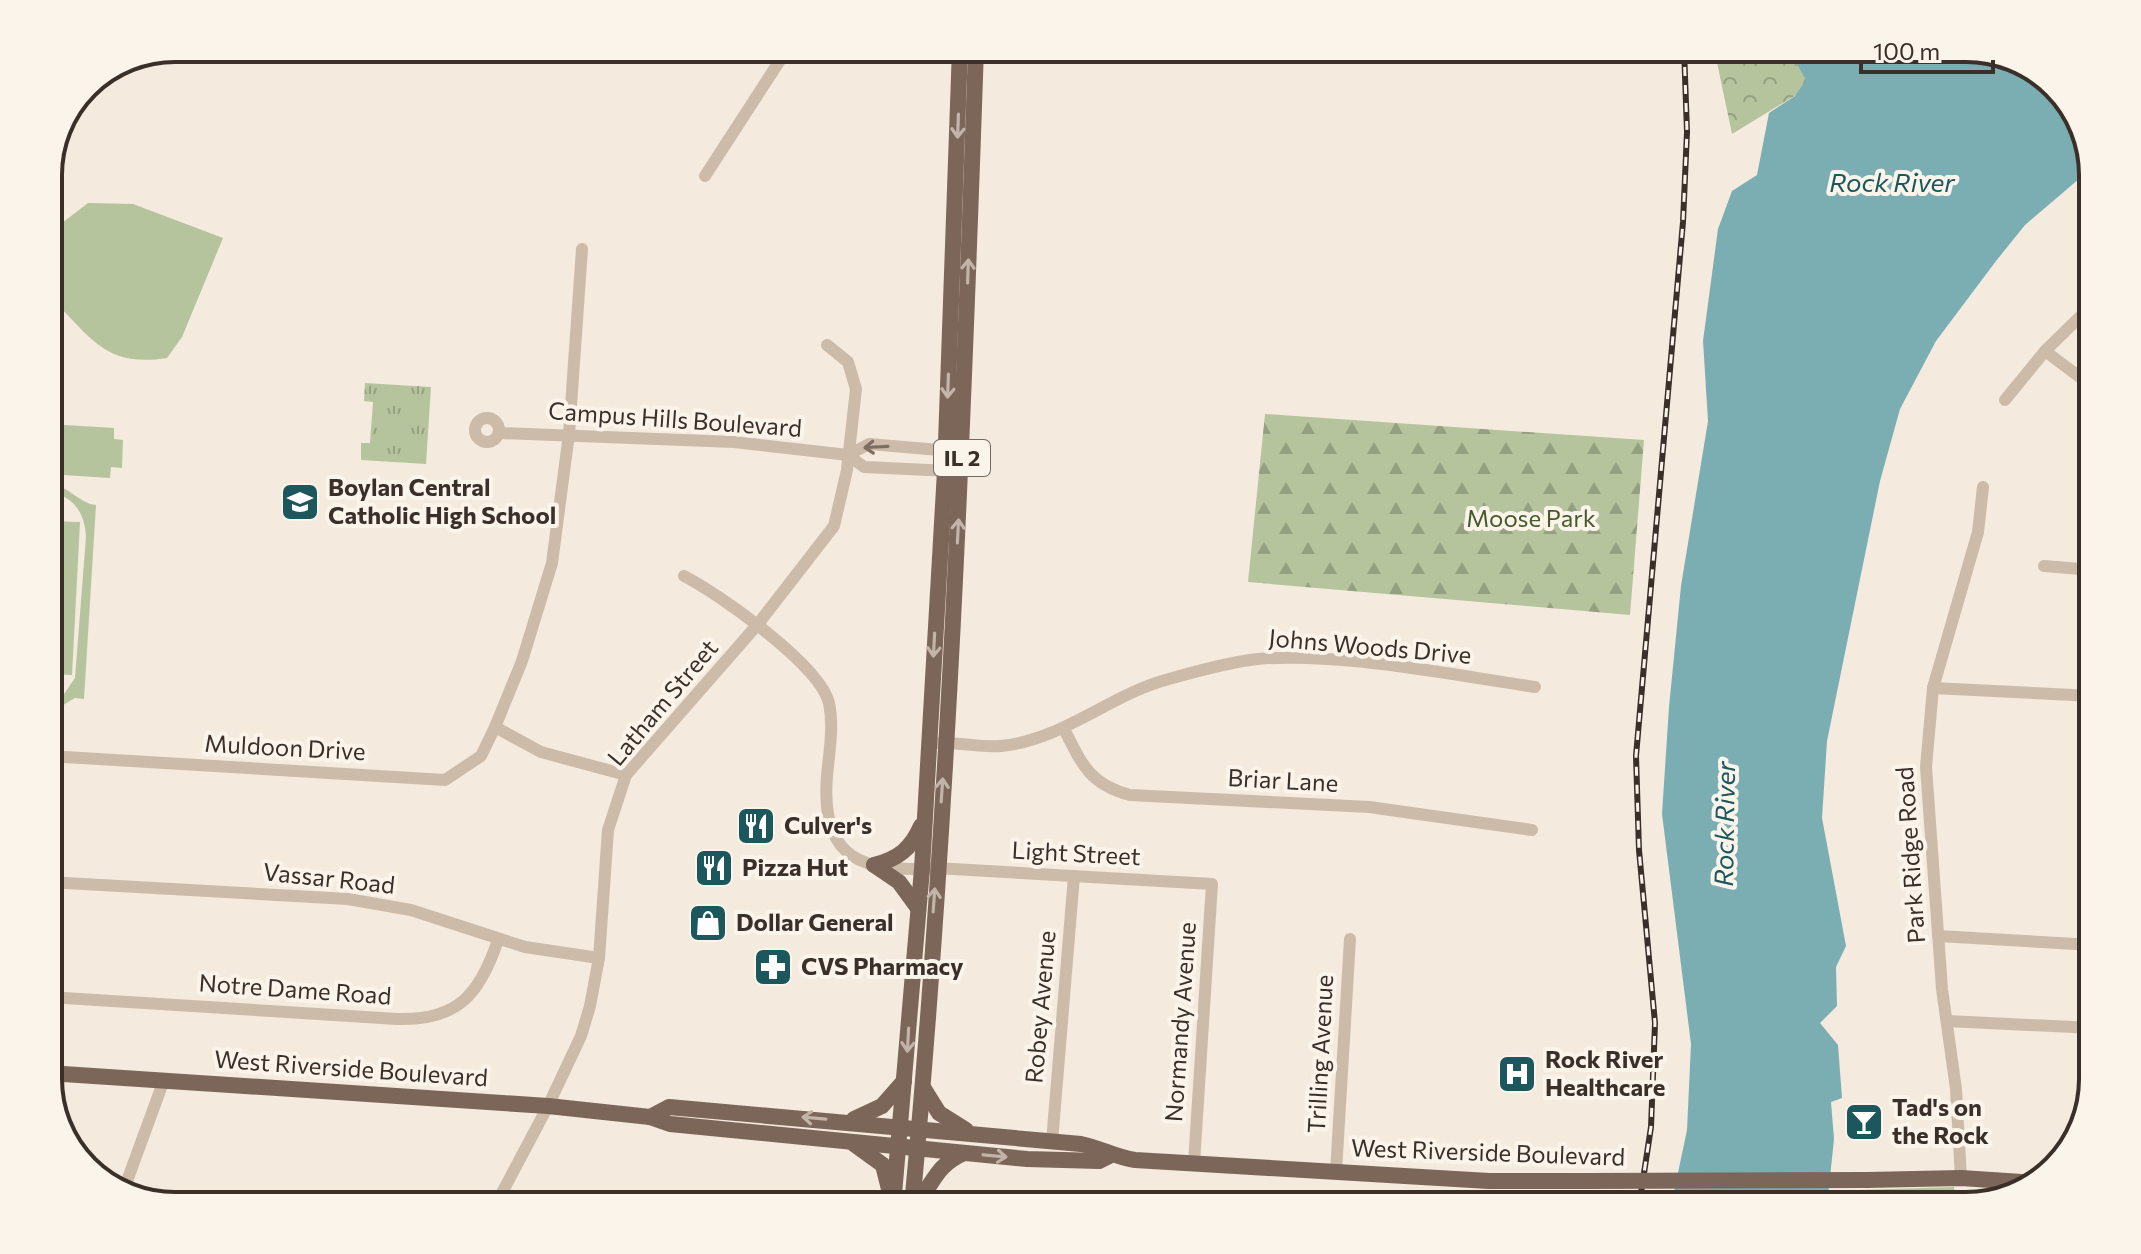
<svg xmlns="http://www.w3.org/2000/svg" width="2141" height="1254" viewBox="0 0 2141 1254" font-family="Commissioner,sans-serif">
	<defs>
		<pattern id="grass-tufts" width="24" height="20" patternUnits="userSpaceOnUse" patternTransform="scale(2)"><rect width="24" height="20" fill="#b5c49c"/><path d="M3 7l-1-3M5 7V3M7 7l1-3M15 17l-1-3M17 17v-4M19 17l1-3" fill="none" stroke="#94a07f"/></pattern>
		<pattern id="forest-firs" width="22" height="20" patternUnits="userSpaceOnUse" patternTransform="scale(2)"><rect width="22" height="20" fill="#b5c49c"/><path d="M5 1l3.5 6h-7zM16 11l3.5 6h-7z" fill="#94a07f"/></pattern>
		<pattern id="park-crowns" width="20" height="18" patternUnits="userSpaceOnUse" patternTransform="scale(2)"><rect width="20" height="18" fill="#b5c49c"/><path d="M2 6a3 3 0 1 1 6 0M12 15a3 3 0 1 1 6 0" fill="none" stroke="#94a07f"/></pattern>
	</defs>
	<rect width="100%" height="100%" fill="#f4eade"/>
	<path fill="url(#grass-tufts)" d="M365 383 431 387 426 464 361 460V443H370L373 402 364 401Z"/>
	<path fill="url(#forest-firs)" d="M1265 414 1644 440 1630 615 1248 582Z"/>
	<g fill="url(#park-crowns)">
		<path d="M1714 48H1873L1732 134Z"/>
		<path d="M1954 1187 1956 1206H1824V1191Z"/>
	</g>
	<g fill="#b5c49c">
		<path d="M88 203 133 204 223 238 182 337 167 358C109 367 94 342 57 304L62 223Z"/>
		<path d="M48 229 55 233 48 309Z"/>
		<path d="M48 424 114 428V439L123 440 122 468 111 467 110 478 48 474Z"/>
		<path d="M48 482C69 486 80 504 96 505L84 699 75 698 48 714V703L62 697 75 678 86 537C85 512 73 496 48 491Z"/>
		<path d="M48 521 80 522 72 675 48 674Z"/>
	</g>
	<path fill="#7baeb3" d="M1788 48H1966L2029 65 2072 105 2093 167 2025 225 1996 261 1936 341 1900 409 1880 481 1827 741 1822 818 1846 946 1836 967 1837 1006 1820 1023 1838 1045 1842 1098 1831 1102 1834 1139 1827 1206H1671L1687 1130 1691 1044 1662 814 1669 707 1681 586 1708 421 1703 341 1718 229 1732 191 1757 175 1769 113 1795 96 1806 80Z"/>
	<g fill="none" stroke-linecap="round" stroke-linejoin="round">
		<g stroke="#cdbba9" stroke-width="12">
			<path d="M705 176 788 48"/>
			<path d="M2045 351 2093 387"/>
			<path d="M2005 400 2045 351 2093 304"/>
			<circle cx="487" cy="430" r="12"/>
			<path d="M500 433 734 442 848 455 864 467 950 471"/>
			<path d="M848 455 869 444 951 451"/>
			<path d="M2044 566 2093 570"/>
			<path d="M684 576C719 594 820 665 829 703 834 727 829 753 827 776 820 860 863 873 936 868L1212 884 1194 1163"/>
			<path d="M1933 688 2093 696"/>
			<path d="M495 727 541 752 626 775"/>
			<path d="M1064 729C1082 764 1089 784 1130 795L1369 807 1532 830"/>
			<path d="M940 743C960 742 981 748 1001 746 1063 740 1111 694 1169 679 1197 671 1229 662 1258 659 1341 652 1452 675 1535 687"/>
			<path d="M48 756 445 780 481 756 495 727 522 661 552 563 569 434 582 249"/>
			<path d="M48 882 348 899 411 910 525 947 599 958"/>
			<path d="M1938 936 2093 945"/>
			<path d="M48 997 397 1019C458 1021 480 994 498 940"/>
			<path d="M1947 1021 2093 1028"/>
			<path d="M1052 1142 1074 876"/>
			<path d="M1336 1172 1350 939"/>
			<path d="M1961 1178 1956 1089 1942 989 1926 767 1933 688 1978 532 1983 487"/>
			<path d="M123 1192 164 1080"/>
			<path d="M495 1206 548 1106 581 1036 590 1006 599 958 608 830 626 775 758 624 834 526 847 470 856 389 848 362 827 345"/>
		</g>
		<g stroke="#7c6659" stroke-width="16">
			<path d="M874 865C898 859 911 849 921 826"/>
			<path d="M874 865 899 882 918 908"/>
			<path d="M48 1073 548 1106 650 1117 670 1124 1027 1159 1099 1161 1109 1156"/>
			<path d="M924 1089 939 1113 966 1130"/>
			<path d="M650 1117 669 1107 1081 1144C1101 1148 1114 1157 1135 1160L1489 1181H1589"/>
			<path d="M854 1119 882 1106 904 1081"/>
			<path d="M854 1144 883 1165 889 1189"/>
			<path d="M1867 1180 1961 1178 2036 1183"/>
			<path d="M893 1206 922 869 945 471 960 48"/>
			<path d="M912 1206C948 821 963 434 976 48"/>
			<path d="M912 1206C935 1187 931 1168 964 1153"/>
		</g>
		<defs>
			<path id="rail" d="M1639 1206 1651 1127 1655 1023 1639 850 1636 756 1683 222 1687 132 1684 48"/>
		</defs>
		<use href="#rail" stroke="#3a2f29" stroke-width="6"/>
		<use href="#rail" stroke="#fbf4eb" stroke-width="3" stroke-dasharray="9" stroke-linecap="butt"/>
		<path stroke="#7c6659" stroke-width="16" d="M1589 1181 1867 1180"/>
	</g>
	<defs><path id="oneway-shaft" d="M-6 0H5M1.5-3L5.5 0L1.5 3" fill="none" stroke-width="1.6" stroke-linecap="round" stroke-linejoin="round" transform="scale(2)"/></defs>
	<g stroke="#c2b4a9">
		<use href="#oneway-shaft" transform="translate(958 126) rotate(92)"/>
		<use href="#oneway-shaft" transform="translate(968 271) rotate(-88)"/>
		<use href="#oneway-shaft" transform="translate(948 386) rotate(92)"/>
		<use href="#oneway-shaft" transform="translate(958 531) rotate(-87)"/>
		<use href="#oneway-shaft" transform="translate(934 645) rotate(93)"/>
		<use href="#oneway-shaft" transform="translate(942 790) rotate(-86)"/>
		<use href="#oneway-shaft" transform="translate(934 900) rotate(-86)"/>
		<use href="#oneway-shaft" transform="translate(908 1040) rotate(93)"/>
		<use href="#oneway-shaft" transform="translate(814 1118) rotate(-175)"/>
		<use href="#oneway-shaft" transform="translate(995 1156) rotate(5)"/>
	</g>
	<use stroke="#7c6e63" href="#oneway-shaft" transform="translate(876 447) rotate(177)"/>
	<defs>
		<symbol id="school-square" viewBox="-11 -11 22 22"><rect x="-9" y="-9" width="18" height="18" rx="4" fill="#1c575e" stroke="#fbf4eb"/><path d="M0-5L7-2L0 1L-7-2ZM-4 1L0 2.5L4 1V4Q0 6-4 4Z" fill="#fff"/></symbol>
		<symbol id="restaurant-square" viewBox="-11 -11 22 22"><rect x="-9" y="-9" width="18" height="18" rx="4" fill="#1c575e" stroke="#fbf4eb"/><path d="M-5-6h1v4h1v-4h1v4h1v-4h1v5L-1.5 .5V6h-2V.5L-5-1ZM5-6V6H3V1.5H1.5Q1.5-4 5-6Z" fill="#fff"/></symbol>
		<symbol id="shop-square" viewBox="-11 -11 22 22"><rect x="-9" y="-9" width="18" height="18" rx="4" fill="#1c575e" stroke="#fbf4eb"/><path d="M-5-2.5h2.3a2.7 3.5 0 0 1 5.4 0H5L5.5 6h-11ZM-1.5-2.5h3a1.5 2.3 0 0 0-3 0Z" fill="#fff"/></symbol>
		<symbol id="pharmacy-square" viewBox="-11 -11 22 22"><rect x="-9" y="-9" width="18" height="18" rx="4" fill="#1c575e" stroke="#fbf4eb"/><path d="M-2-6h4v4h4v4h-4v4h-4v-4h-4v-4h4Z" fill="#fff"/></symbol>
		<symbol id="hospital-square" viewBox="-11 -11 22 22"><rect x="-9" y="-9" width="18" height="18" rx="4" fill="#1c575e" stroke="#fbf4eb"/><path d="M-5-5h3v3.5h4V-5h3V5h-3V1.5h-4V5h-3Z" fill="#fff"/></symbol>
		<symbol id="bar-square" viewBox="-11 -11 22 22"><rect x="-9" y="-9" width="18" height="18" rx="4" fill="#1c575e" stroke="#fbf4eb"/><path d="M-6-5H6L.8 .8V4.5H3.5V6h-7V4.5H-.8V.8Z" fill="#fff"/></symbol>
	</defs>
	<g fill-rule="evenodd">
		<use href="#school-square" x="278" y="480" width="44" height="44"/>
		<use href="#restaurant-square" x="734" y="804" width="44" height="44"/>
		<use href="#restaurant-square" x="692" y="846" width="44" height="44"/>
		<use href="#shop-square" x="686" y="901" width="44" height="44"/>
		<use href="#pharmacy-square" x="751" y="945" width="44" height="44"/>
		<use href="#hospital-square" x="1495" y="1052" width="44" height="44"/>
		<use href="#bar-square" x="1842" y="1100" width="44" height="44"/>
	</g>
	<g text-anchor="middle" stroke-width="8" stroke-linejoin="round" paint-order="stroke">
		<rect fill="#fbf4eb" stroke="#746a63" stroke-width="2" x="934" y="440" width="56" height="36" rx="6"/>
		<g font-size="22" font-weight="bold" fill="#3a2f29">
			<text x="962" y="466">IL 2</text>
		</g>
		<g font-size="24" fill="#3a2f29" stroke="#fbf4eb">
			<text transform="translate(675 420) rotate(4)" y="8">Campus Hills Boulevard</text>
			<text transform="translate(1370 647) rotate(5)" y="8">Johns Woods Drive</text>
			<text transform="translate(663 703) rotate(-50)" y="8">Latham Street</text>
			<text transform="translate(285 748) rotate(3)" y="8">Muldoon Drive</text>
			<text transform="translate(1283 781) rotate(3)" y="8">Briar Lane</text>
			<text transform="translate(1076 854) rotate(3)" y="8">Light Street</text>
			<text transform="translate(1911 855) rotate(-94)" y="8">Park Ridge Road</text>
			<text transform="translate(329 879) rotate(6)" y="8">Vassar Road</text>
			<text transform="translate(295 990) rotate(4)" y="8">Notre Dame Road</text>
			<text transform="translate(1041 1007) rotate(-85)" y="8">Robey Avenue</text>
			<text transform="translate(1181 1022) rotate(-86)" y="8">Normandy Avenue</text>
			<text transform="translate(1321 1054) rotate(-87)" y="8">Trilling Avenue</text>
			<text transform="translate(351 1069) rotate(4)" y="8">West Riverside Boulevard</text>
			<text transform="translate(1488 1153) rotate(2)" y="8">West Riverside Boulevard</text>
		</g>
		<g font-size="24" font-weight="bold" fill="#3a2f29" stroke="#fbf4eb" text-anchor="start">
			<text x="328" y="496">Boylan Central<tspan x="328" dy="28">Catholic High School</tspan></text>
			<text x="784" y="834">Culver's</text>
			<text x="742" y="876">Pizza Hut</text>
			<text x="736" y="931">Dollar General</text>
			<text x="801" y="975">CVS Pharmacy</text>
			<text x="1545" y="1068">Rock River<tspan x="1545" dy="28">Healthcare</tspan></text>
			<text x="1892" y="1116">Tad's on<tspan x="1892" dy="28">the Rock</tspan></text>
		</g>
		<g font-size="24" fill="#475a2b" stroke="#fbf4eb">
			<text x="1531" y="527">Moose Park</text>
		</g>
		<g font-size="26" font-style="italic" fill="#1c575e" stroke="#fbf4eb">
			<text x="1892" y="192">Rock River</text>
			<text transform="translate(1725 824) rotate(-89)" y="9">Rock River</text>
		</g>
	</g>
	<path d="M0 0H2141V1254H0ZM175 62H1966A113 113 0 0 1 2079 175V1079A113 113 0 0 1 1966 1192H175A113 113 0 0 1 62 1079V175A113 113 0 0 1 175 62Z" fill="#fbf4eb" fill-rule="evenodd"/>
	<path fill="none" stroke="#3a2f29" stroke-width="4" d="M175 62H1966A113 113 0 0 1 2079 175V1079A113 113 0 0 1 1966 1192H175A113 113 0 0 1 62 1079V175A113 113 0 0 1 175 62Z"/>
	<path d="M1861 60v12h132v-12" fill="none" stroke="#3a2f29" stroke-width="4"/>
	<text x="1873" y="60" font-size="24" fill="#3a2f29" stroke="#fbf4eb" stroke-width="6" paint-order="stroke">100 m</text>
</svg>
